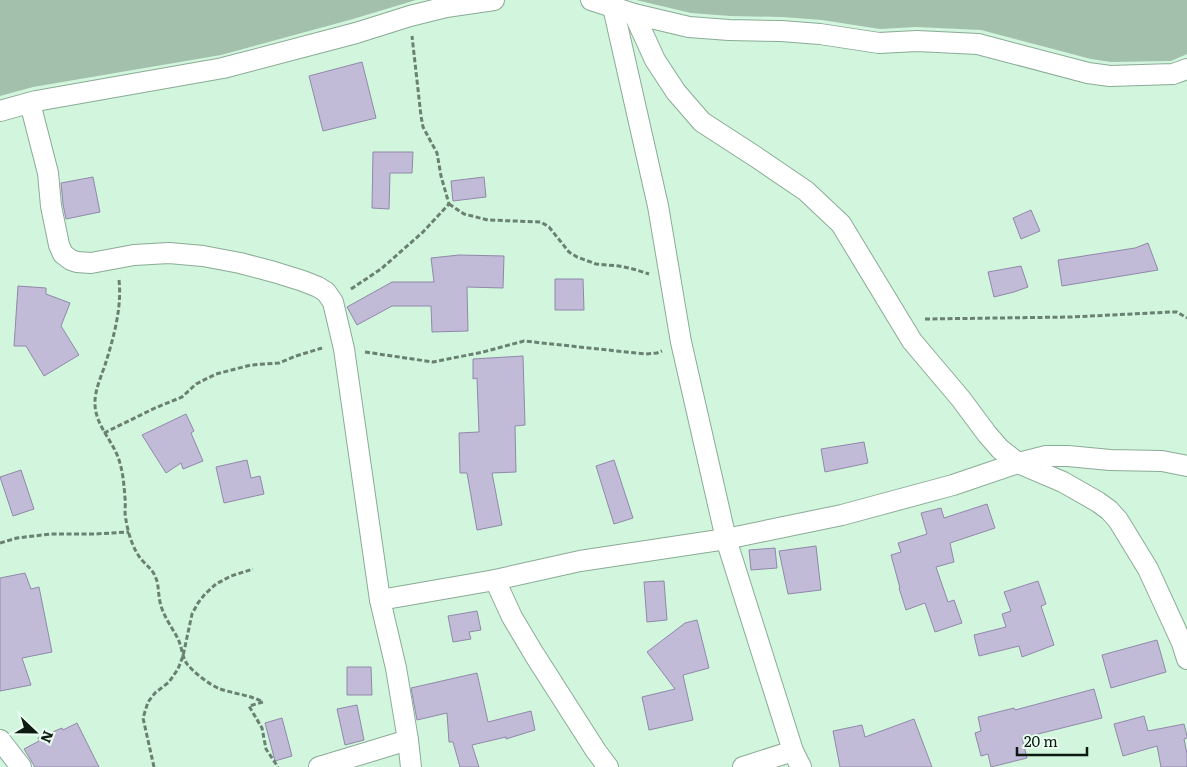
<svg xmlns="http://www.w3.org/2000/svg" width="1187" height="767" viewBox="0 0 1187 767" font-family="Literata,serif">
	<rect width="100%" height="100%" fill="#d2f5de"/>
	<g fill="#a3c0ad">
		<path d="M0 0H416L353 19 221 55 33 87 0 96Z"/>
		<path d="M636 0H1187V54L1171 61 1111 62 1091 59 981 30 916 27 880 29 822 20 782 17 730 16 691 13Z"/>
	</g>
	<g fill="#c1bbd8" stroke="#9089a9">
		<path d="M362 62 376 118 323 131 309 76Z"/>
		<path d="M373 152H413L412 173H390L389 209 372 208Z"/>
		<path d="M93 177 100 212 66 219 63 204 61 183Z"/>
		<path d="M484 177 486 197 453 201 451 181Z"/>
		<path d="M1031 210 1040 231 1021 239 1013 218Z"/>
		<path d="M1148 243 1158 270 1062 286 1058 260 1135 248Z"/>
		<path d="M459 255 504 256 503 288 467 287 468 331 432 332 431 306H392L357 325 347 307 392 282H434L431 258Z"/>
		<path d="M1021 266 1028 287 1014 292 994 297 988 272Z"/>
		<path d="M555 279H583L584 310H555Z"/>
		<path d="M18 286 46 288V294L70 303 61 326 79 355 44 376 26 346H14Z"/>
		<path d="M523 356 525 425 515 426 516 472 492 473 502 525 477 530 467 473H460L459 433 479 432 477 378 473 379V359Z"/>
		<path d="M186 414 194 431 191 433 203 461 183 469 181 463 166 473 142 435Z"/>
		<path d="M864 442 868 463 825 472 821 449Z"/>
		<path d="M247 460 251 478 260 476 264 494 224 503 216 467Z"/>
		<path d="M614 460 633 518 614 524 596 466Z"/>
		<path d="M21 470 34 509 13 516 0 477Z"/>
		<path d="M987 504 995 528 950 543 954 562 936 567 948 602 954 600 962 623 935 632 925 603 906 610 899 588H900L891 555 901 552 898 543 927 534 921 513 941 508 944 518Z"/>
		<path d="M816 546 821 590 788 594 779 551Z"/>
		<path d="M775 548 777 568 751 570 749 550Z"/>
		<path d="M25 573 31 589 39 587 52 652 22 658 31 685 0 691V578Z"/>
		<path d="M664 581 667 620 647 622 644 582Z"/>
		<path d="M1038 581 1046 604 1041 606 1054 645 1022 657 1019 646 979 656 974 635 1006 627 1002 614 1011 611 1004 592Z"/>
		<path d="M477 611 481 630 469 632 471 639 453 642 448 616Z"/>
		<path d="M697 620 709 668 683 675 693 720 649 730 642 697 675 689 647 652 685 623Z"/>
		<path d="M1157 640 1166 672 1111 688 1102 655Z"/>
		<path d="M347 667H371L372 695H347Z"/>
		<path d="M477 673 488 722 531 711 535 730 506 739V737L472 745 479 767H460L453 742H449L447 713 417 720 411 688Z"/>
		<path d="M1094 689 1102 718 1022 738 1027 758 991 767 988 754 981 756 975 733 981 731 978 717 1014 708 1015 710Z"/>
		<path d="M357 705 364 740 345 745 337 709Z"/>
		<path d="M1144 716 1148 731 1184 724 1187 736V738L1184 739 1187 754V767H1161L1157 746 1123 756 1114 724Z"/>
		<path d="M282 718 292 756 275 761 265 723Z"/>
		<path d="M914 719 932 767H840L833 731 862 725 865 737Z"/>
		<path d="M77 723 99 767H35L24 749 39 741 38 738 62 728 63 730Z"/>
	</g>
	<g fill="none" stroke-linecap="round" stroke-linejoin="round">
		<defs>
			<g id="street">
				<path d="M591 0 634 14 689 27 729 30 781 31 820 34 879 43 917 41 978 44 1088 73 1110 76 1173 74 1187 69"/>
				<path d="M613 7 658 206 681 342 726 539 793 751 801 767"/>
				<path d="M634 14 655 60 676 92 702 122 756 157 806 191 841 224 912 341 961 399 987 434 1000 449 1018 463 1063 482 1098 502 1109 510 1118 520 1148 569 1182 643 1187 659"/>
				<path d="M30 103 48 173 51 206 59 245 63 254 71 260 77 262 91 263 134 255 169 253 203 256 240 263 274 272 303 281 318 287 326 292 333 302 344 349 380 600 396 668 408 740 411 767"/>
				<path d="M0 111 36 101 223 68 356 33 410 16 446 7 494 0"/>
				<path d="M495 580 512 617 534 654 596 751 608 767"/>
				<path d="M380 600 495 580 580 561 726 539 842 515 953 485 1018 463 1046 456H1068L1110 460 1162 461 1187 466"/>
				<path d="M0 740 21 767"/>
				<path d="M319 767 408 740"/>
				<path d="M743 767 793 751"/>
			</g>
		</defs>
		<use href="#street" stroke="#8aab95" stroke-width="22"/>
		<g stroke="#6a8172" stroke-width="3" stroke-dasharray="5 2.5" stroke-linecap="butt">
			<path d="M449 204 464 214 488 220 541 222 549 227 569 252 577 257 596 264 619 266 633 269 649 274"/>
			<path d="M119 280C122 307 114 336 106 362 102 375 94 391 95 405 96 426 113 441 119 460 123 472 124 485 125 498 126 505 124 513 126 520 128 533 133 549 141 559 146 565 152 569 155 576 159 584 158 593 160 602 163 616 172 627 178 639 182 647 182 657 187 664 194 673 210 685 220 689 235 694 250 695 263 702L249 706 262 728 266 749 278 767"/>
			<path d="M351 289 381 269 423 232 449 204 441 176 437 153 423 127 421 116 412 36"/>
			<path d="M925 319 1070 317 1171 312H1177L1187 318"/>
			<path d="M365 352 433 362 483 352 524 341 645 354 657 353 662 351"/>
			<path d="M104 433 155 408 182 397 196 384 216 374 251 365 279 363 296 356 322 348"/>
			<path d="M0 543 17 538 51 534H95L129 532"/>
			<path d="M154 767 143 718 148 702 155 693 169 682 178 669 183 656 192 614 198 603 205 594 216 584 231 576 253 569"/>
		</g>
		<use href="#street" stroke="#fff" stroke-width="20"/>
	</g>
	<g transform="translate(35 732) rotate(112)" stroke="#e9fef0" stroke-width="4" paint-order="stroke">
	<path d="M0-4L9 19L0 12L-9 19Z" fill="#0d1a12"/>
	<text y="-8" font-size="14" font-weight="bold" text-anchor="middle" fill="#0d1a12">N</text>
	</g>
	<path d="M1017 747v8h70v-8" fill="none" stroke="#0d1a12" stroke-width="2.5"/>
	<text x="1024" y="747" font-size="15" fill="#0d1a12" stroke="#e9fef0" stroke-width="4" paint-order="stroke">20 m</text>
</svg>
